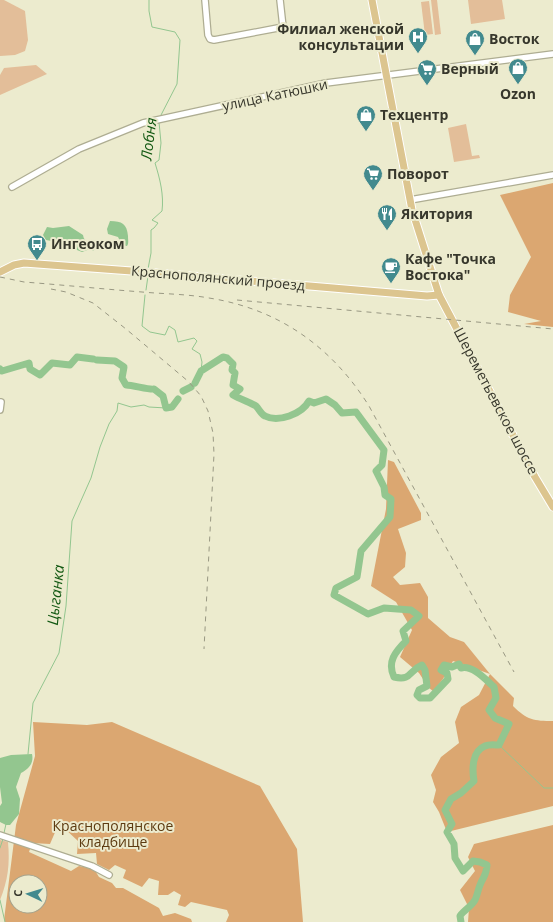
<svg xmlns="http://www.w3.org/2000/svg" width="553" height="922" viewBox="0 0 553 922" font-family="'Open Sans',sans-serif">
	<rect width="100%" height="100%" fill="#ecebce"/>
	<g fill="#e3be99">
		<path d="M0 0H4L25 11 28 40 25 51 15 55 0 56Z"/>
		<path d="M431 0H437L441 34 435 35Z"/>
		<path d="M468 0H502L505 19 471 24Z"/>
		<path d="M429 1 433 34 425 35 421 2Z"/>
		<path d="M36 65 47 74 0 95V75L4 68Z"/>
		<path d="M466 124 472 156 479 155 480 158 454 162 448 128Z"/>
		<path d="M0 840 8 842C10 864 8 880 0 900Z"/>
	</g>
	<g fill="#dba771" fill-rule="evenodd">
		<path d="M553 183V327L524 324 541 321 508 312 510 295 531 257 500 195Z"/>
		<path d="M388 460 394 462 421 513V520L398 529 406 553 405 567 393 577 400 585 420 583 428 597V618L450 637 464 642 490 674 514 698 513 706C527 720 534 721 553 721V806L447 832 439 812 433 802 436 790 431 775 441 757 459 743 455 722 461 707 479 695 490 674 453 661 443 679 433 691 429 688 419 673 400 657 412 630 396 602 371 586 386 509Z"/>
		<path d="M33 722 87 725 112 722 260 786 297 849 303 922H226L229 915 227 910 191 902 185 907 178 905 181 895 174 891 168 895H158L159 881 149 878 142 887 123 878 126 870 115 865 109 870 97 864 96 853 77 854 78 841 65 829 56 830 50 844 32 843 29 852 71 871 79 866 94 869 99 877 112 883 116 888H123L159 908 163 916 175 913 191 919 192 922H5L4 920 16 825 35 756ZM16 882H40V906H16Z"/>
		<path d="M553 825V922H468L469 908 460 890 475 871 468 857 474 844Z"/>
	</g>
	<g fill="#93c68f">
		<path d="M110 221C122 221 127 224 128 236 128 241 129 243 127 246L122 245 118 237 108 234 107 229Z"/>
		<path d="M69 226 83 235C84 243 90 241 95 244V249L93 251 90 249 82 252 57 242 46 240 43 235 47 227 53 228Z"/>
		<path d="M32 754C34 763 29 769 21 773L16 787 20 799 19 814 10 825H6L0 822V806L2 803 0 787V758L11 755Z"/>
	</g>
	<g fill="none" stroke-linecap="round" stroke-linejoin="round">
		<g stroke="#93c68f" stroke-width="1">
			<path d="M149 0V11L152 27 175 32 180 40 177 84 160 117"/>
			<path d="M148 269 151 253V230L154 228 158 223 152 220 162 211C164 195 160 179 155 163L159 160 161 143 159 122"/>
			<path d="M146 290 148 276"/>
			<path d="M145 295 142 326 150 332 165 335 169 326 175 330 178 342 194 338 197 341 192 349 200 354 202 362 201 371"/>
			<path d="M499 745 544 788H553"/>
			<path d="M28 754 33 703 59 653 66 606 72 521 91 478 100 447 109 424 117 411 118 403 131 407 144 405 149 407 166 408"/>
			<path d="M4 833 6 824"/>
			<path d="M0 848 3 839"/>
			<path d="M0 900 5 922"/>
		</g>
		<g stroke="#93c68f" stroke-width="7">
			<path d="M97 360 115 361 124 367 122 378 126 385C133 385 149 390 154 389L163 396 166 408 172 407 178 399"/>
			<path d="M0 369 2 371 29 363 30 369 40 375 52 363 70 365 77 357 93 359"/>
			<path d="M195 383 201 371 223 357 227 358 233 364 232 370 235 373 233 385 240 389 233 395C240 399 251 403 256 406 259 409 261 414 265 416 278 423 302 414 309 401L314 403 326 399 335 405 342 413 356 412 384 450 382 465 376 471 384 487 385 495 391 499 390 517 361 551 357 577 336 588 334 595 368 614 384 608 411 610 419 616 403 631 406 641C395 652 387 662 394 677 412 681 408 671 422 665L425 670 427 686 419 690 417 695 420 698H430L448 679 447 673 441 670 444 665 452 667 459 664 461 668C473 665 486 680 494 687L496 698 489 710 495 718 509 724 499 745C495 745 489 744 485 746 472 751 472 769 474 781L461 793 451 799 445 810 452 824 447 832 454 844 455 858 463 871 473 861 480 862 487 865C486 877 484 875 480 885 478 890 477 896 475 900 471 907 464 910 460 916L461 922"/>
			<path d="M183 391 191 387"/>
		</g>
		<defs>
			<g id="minor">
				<path d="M205 0 208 35 210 39 214 40 283 27 280 0"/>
				<path d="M12 187 79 149 143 123 326 83 553 54"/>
				<path d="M410 200 553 175"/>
				<path d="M0 410 1 402"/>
				<path d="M0 835 92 866 109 875"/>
			</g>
			<g id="major">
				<path d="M372 0 412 210 439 295 535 477 553 507"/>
				<path d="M0 272 14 265 24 263 145 272 368 291 427 296 439 295"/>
			</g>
		</defs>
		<use href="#minor" stroke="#aead92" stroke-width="8"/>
		<use href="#major" stroke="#fff" stroke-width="9"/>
		<use href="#minor" stroke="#fff" stroke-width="5.5"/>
		<use href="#major" stroke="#dcc58f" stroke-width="7"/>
		<g stroke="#999883" stroke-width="1" stroke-dasharray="5 5" stroke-linecap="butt">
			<path d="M0 277 24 282C63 285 103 289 142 292 164 294 187 294 209 298 279 309 332 347 369 406L514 672"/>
			<path d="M51 289 66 292 93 303 126 329 189 382 201 396 208 411 213 433 214 454 204 649"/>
			<path d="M237 300 553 329"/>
		</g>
	</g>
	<defs>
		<symbol id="hospital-pin" viewBox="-11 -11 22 30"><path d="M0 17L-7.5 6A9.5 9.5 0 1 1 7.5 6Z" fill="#428a8e" stroke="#ecebce"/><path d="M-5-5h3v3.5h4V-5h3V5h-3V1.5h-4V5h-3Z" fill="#fff"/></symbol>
		<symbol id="shop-pin" viewBox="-11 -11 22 30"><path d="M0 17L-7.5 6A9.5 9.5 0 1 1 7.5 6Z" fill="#428a8e" stroke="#ecebce"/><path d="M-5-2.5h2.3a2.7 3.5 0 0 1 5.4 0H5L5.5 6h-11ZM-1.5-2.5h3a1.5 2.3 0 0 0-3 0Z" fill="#fff"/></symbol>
		<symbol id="supermarket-pin" viewBox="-11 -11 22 30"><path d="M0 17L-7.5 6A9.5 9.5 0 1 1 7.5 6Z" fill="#428a8e" stroke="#ecebce"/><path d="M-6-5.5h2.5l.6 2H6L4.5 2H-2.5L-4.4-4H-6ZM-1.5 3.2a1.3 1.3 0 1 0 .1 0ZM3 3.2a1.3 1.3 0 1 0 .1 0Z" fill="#fff"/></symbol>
		<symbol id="restaurant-pin" viewBox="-11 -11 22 30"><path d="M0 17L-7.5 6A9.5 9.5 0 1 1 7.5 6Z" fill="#428a8e" stroke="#ecebce"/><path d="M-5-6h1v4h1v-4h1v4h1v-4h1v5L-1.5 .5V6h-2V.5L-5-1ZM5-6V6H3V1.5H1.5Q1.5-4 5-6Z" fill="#fff"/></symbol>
		<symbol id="bus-pin" viewBox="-11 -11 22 30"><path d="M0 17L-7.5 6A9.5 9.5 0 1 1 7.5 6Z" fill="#428a8e" stroke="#ecebce"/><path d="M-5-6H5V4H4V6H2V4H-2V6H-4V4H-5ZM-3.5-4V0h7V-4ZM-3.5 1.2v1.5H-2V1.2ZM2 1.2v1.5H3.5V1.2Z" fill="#fff"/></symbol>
		<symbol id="cafe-pin" viewBox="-11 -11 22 30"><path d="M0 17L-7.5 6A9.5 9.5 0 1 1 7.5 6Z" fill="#428a8e" stroke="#ecebce"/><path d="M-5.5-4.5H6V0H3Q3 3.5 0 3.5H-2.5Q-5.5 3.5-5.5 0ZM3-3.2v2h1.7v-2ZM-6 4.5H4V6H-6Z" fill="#fff"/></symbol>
	</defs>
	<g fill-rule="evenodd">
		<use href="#hospital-pin" x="407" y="26" width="22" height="30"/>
		<use href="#shop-pin" x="464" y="28" width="22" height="30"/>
		<use href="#shop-pin" x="507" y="57" width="22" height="30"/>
		<use href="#supermarket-pin" x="416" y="58" width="22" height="30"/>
		<use href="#shop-pin" x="355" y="104" width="22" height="30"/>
		<use href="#supermarket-pin" x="362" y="163" width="22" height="30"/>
		<use href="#restaurant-pin" x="376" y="203" width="22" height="30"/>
		<use href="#bus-pin" x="26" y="233" width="22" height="30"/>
		<use href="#cafe-pin" x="380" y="256" width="22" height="30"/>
	</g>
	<g text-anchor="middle" stroke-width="4" stroke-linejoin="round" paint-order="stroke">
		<g font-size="14" font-weight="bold" fill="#37372c" stroke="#ecebce" text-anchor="start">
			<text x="404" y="34" text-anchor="end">Филиал женской<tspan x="404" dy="16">консультации</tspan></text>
			<text x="489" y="44">Восток</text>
			<text x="441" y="74">Верный</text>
			<text x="518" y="99" text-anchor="middle">Ozon</text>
			<text x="380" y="120">Техцентр</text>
			<text x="387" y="179">Поворот</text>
			<text x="401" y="219">Якитория</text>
			<text x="51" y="249">Ингеоком</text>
			<text x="405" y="264">Кафе "Точка<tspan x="405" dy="16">Востока"</tspan></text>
		</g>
		<g font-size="14" fill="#37372c" stroke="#ecebce">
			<text transform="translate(275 95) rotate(-12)" y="5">улица Катюшки</text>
			<text transform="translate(218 278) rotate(5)" y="5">Краснополянский проезд</text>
			<text transform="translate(496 401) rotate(62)" y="5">Шереметьевское шоссе</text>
		</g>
		<g font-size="14" fill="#5d3b11" stroke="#ecebce">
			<text x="113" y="831">Краснополянское<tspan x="113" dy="16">кладбище</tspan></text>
		</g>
		<g font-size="15" font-style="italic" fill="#125812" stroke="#ecebce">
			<text transform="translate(149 139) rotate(-83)" y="5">Лобня</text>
			<text transform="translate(56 595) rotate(-84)" y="5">Цыганка</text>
		</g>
	</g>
	<g transform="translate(28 894) rotate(274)"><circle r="19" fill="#ecebce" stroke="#a4a38d"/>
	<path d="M0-3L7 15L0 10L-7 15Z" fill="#428a8e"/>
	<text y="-6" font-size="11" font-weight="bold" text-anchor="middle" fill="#37372c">С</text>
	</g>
</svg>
